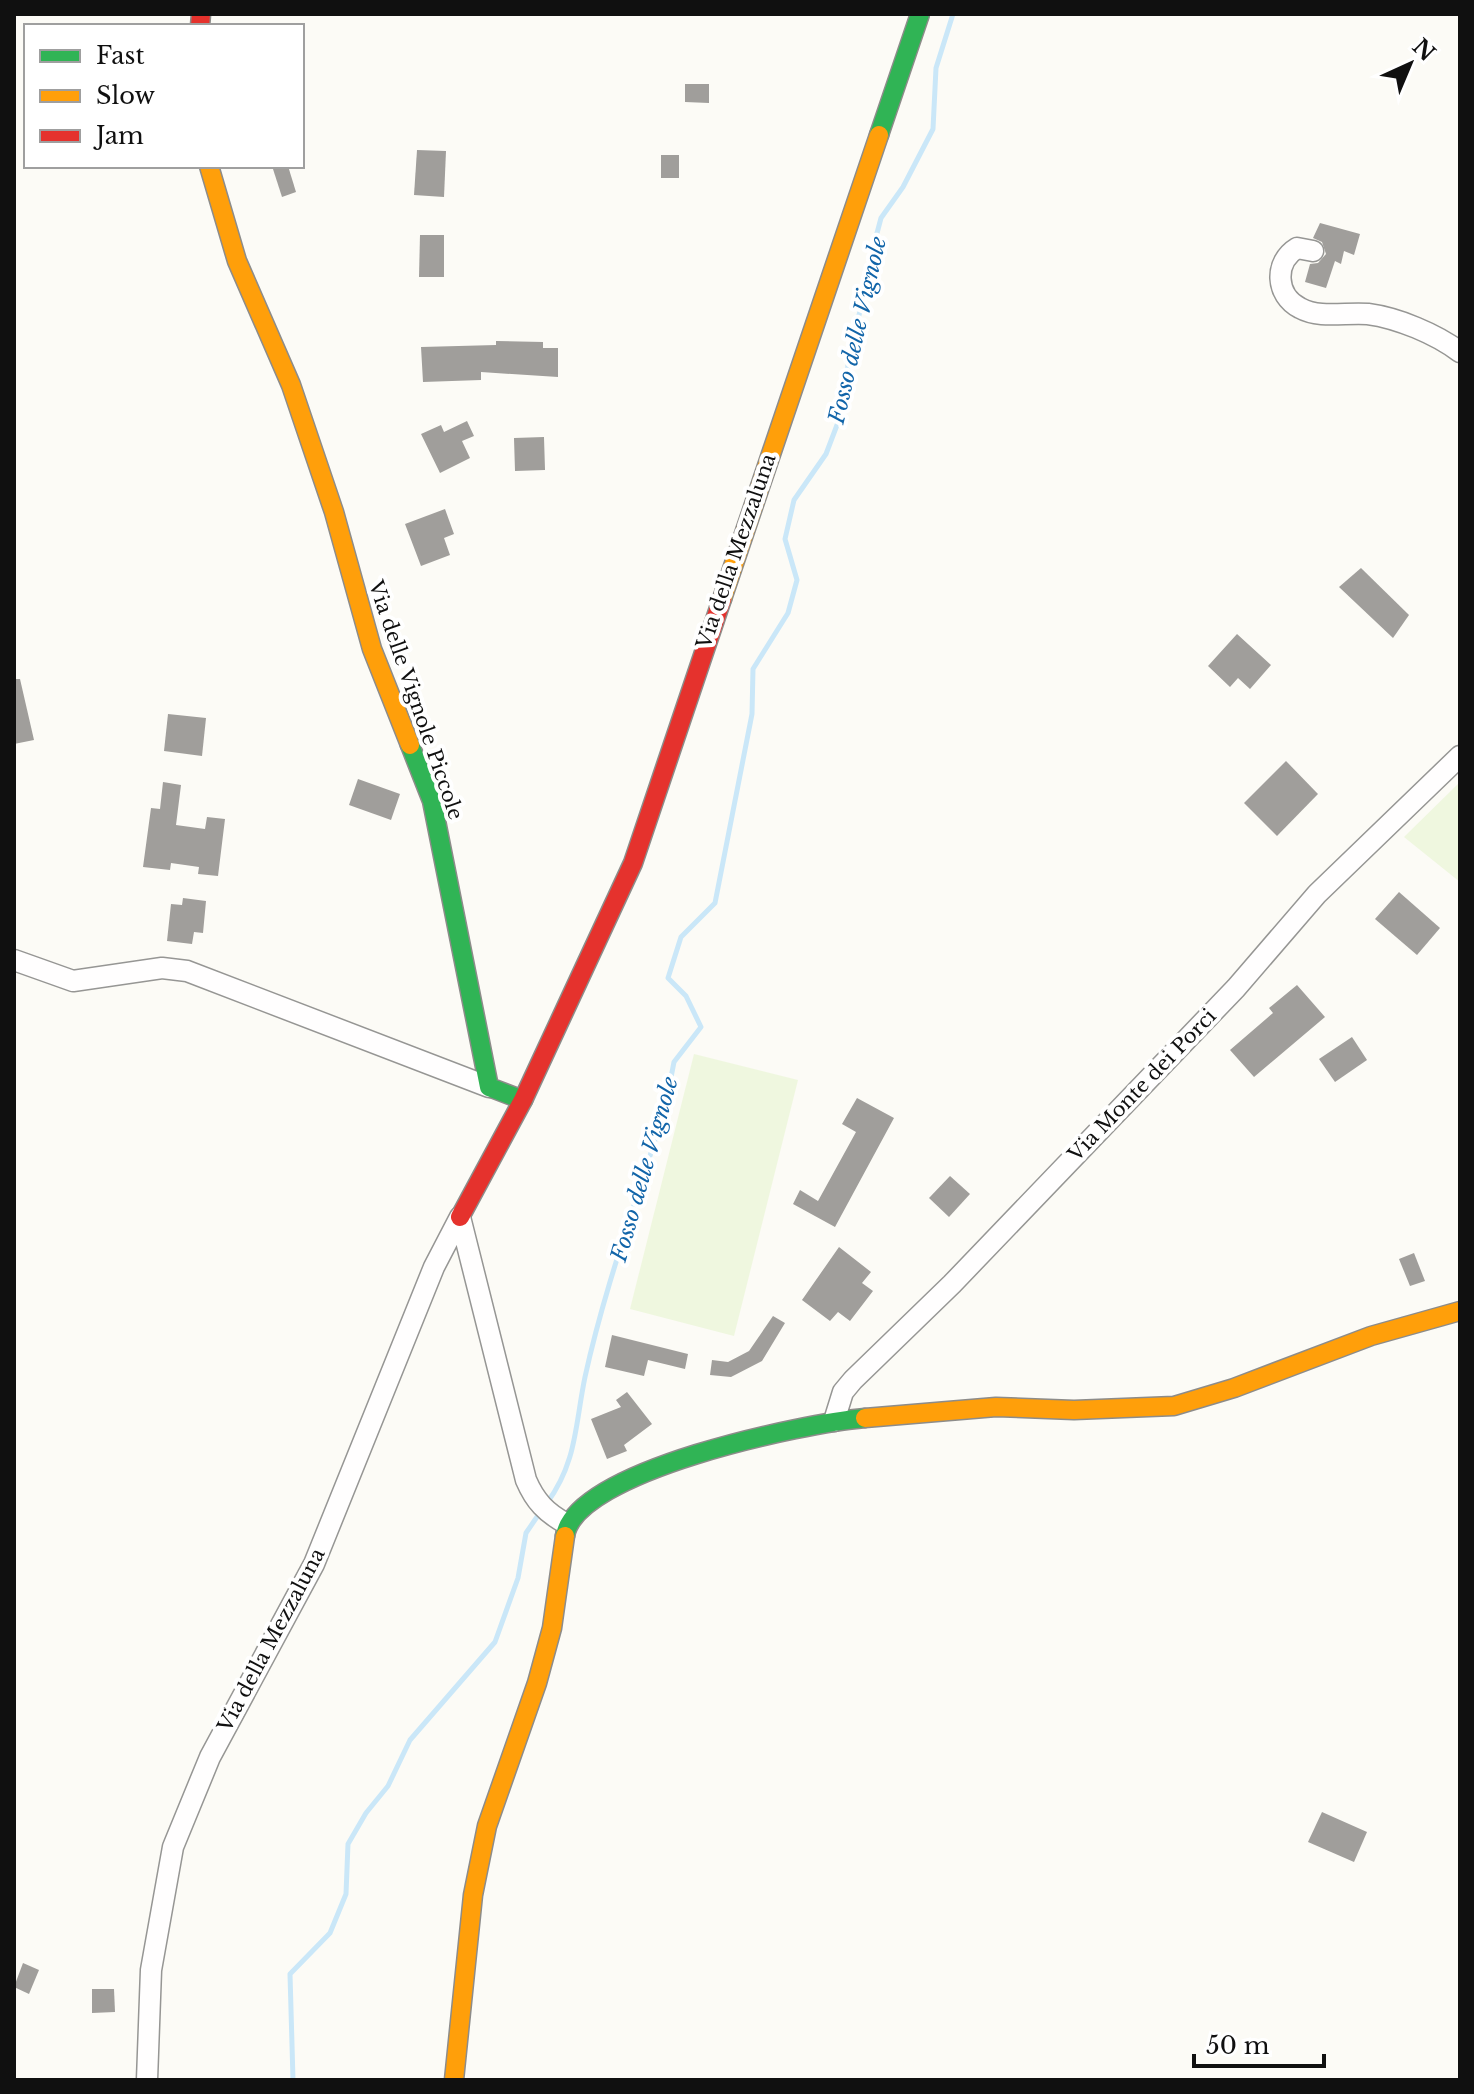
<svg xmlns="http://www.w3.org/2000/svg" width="1474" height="2094" viewBox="0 0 1474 2094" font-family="'Libre Baskerville',serif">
	<rect width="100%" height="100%" fill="#fcfbf6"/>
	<g fill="#eff7df">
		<path d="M1460 782V882L1404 837Z"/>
		<path d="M694 1054 798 1080 734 1336 630 1309Z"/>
	</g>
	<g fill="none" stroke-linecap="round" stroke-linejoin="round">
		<g stroke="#cae7f8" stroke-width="5">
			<path d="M547 1503C577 1462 575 1425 585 1377 605 1286 638 1197 665 1108L674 1062 701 1027 686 996 668 978 681 937 715 903 752 714 753 669 788 613 797 580 785 539 794 500 826 454 845 404 849 350 867 287 876 237 881 218 903 187 933 129 936 68 953 14"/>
			<path d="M293 2080 290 1974 330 1933 346 1894 348 1844 366 1813 388 1786 410 1740 495 1642 518 1578 526 1533 541 1511"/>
		</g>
	</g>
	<g fill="#a09e9b">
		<path d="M685 84H709V103L685 102Z"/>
		<path d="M417 150 446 151 444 197 414 195Z"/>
		<rect x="661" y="155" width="18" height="23"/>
		<path d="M272 166H288L296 192 282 197Z"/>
		<path d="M1320 223 1360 234 1354 255 1344 251 1341 264 1335 261 1326 288 1305 282 1310 264 1318 263 1326 254 1322 242 1313 238Z"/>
		<path d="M420 235H444V277H419Z"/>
		<path d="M496 341 543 342V348H558V377L481 372V380L423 382 421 347 496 345Z"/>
		<path d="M467 421 474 436 462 441 470 458 440 473 421 434 441 425 444 432Z"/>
		<path d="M544 437 545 470 515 471 514 438Z"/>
		<path d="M445 509 454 534 444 538 450 555 421 566 405 524Z"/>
		<path d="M1361 568 1409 615 1393 638 1339 587Z"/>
		<path d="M1237 634 1271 665 1250 689 1238 678 1230 687 1208 666Z"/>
		<path d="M14 679H20L34 740 14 744Z"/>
		<path d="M168 714 206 718 202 756 164 751Z"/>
		<path d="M1286 761 1318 794 1277 836 1244 803Z"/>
		<path d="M358 779 400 794 391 820 349 805Z"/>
		<path d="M163 782 181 785 176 825 205 829 207 817 225 819 218 876 198 874 199 867 171 863 170 870 143 867 151 808 160 809Z"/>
		<path d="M1399 892 1440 928 1417 955 1375 919Z"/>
		<path d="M183 898 206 901 203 933 194 932 192 944 167 941 171 904 182 905Z"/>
		<path d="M1297 985 1325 1017 1254 1077 1230 1050 1273 1013 1269 1008Z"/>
		<path d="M1352 1037 1367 1060 1335 1082 1319 1059Z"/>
		<path d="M857 1098 894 1118 835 1227 793 1204 800 1190 818 1201 856 1132 842 1124Z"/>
		<path d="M950 1176 970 1194 949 1217 929 1198Z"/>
		<path d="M839 1247 871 1272 862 1283 873 1291 850 1321 838 1312 830 1321 802 1300Z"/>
		<path d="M1414 1253 1425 1281 1410 1286 1399 1259Z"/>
		<path d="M773 1316 785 1323 762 1361 731 1377 710 1375 712 1360 728 1362 749 1351Z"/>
		<path d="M612 1335 688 1354 685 1369 648 1360 644 1376 605 1367Z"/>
		<path d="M627 1392 652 1424 624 1445 627 1451 607 1459 591 1419 621 1407 616 1400Z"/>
		<path d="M1322 1812 1367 1832 1354 1862 1308 1842Z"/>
		<path d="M23 1963 39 1970 29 1994 14 1987Z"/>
		<path d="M92 1989H114L115 2012 92 2013Z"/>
	</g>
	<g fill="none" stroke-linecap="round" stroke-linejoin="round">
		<defs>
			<g id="street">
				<path d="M1313 251 1297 248C1274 262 1275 295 1300 308 1320 319 1346 312 1368 314 1398 318 1436 334 1460 352"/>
				<path d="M14 960 73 981 162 968 187 971 489 1087"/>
				<path d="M834 1421 843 1392 853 1380 952 1284 1236 988 1317 894 1460 756"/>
				<path d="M147 2080 151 1970 173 1847 210 1757 314 1564 434 1267 460 1217 526 1480C535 1501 546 1513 567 1524"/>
			</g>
			<g id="fast">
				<path d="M879 135 920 14"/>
				<path d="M410 745 432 801 489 1087 523 1100"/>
				<path d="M565 1536C575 1470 806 1423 865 1418"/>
			</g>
			<g id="slow">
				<path d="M209 166 237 261 291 385 334 512 372 649 410 745"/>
				<path d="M722 599 879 135"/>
				<path d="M865 1418 996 1407 1074 1410 1174 1406 1234 1388 1371 1336 1460 1311"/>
				<path d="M454 2080 473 1895 487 1826 537 1683 552 1628 565 1536"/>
			</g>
			<g id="jam">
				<path d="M200 26 201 14"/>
				<path d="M460 1217 523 1100 633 863 722 599"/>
			</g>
		</defs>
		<use href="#street" stroke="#969694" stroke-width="23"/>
		<use href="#fast" stroke="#8d8c8a" stroke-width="21"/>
		<use href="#slow" stroke="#8d8c8a" stroke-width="21"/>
		<use href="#jam" stroke="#8d8c8a" stroke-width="21"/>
		<use href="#street" stroke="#fffefe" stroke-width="20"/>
		<use href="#fast" stroke="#30b455" stroke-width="18"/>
		<use href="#slow" stroke="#ff9f0a" stroke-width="18"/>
		<use href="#jam" stroke="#e5322d" stroke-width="18"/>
	</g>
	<g text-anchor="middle" stroke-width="8" stroke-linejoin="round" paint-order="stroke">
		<g font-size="20" fill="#101010" stroke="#fff">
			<text transform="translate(736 551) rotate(-71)" y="7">Via della Mezzaluna</text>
			<text transform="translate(416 700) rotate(71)" y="7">Via delle Vignole Piccole</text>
			<text transform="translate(1142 1085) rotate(-46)" y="7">Via Monte dei Porci</text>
			<text transform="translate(271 1640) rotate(-62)" y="7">Via della Mezzaluna</text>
		</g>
		<g font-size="22" font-style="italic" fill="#1265a9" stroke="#fff">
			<text transform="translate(857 330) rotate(-77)" y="8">Fosso delle Vignole</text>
			<text transform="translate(644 1169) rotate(-74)" y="8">Fosso delle Vignole</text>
		</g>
	</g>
	<rect width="1474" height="2094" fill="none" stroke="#101010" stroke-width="32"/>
	<rect x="24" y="24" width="280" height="144" fill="#ffffff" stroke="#9f9f9f" stroke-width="2"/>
	<rect x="40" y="50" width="40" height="12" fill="#30b455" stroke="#9f9f9f" stroke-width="2"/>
	<text x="96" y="64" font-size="24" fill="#101010">Fast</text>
	<rect x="40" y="90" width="40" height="12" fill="#ff9f0a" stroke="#9f9f9f" stroke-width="2"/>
	<text x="96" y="104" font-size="24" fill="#101010">Slow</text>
	<rect x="40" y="130" width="40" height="12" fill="#e5322d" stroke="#9f9f9f" stroke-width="2"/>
	<text x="96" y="144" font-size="24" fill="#101010">Jam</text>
	<g transform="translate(1410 64) rotate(44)" stroke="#ffffff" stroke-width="6" paint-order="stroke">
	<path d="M0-6L14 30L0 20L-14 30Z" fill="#101010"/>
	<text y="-12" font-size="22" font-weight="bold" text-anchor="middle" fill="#101010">N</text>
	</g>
	<path d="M1194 2054v12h130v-12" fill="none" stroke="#101010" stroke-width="4"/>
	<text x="1206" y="2054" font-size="24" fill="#101010" stroke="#ffffff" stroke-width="6" paint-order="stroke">50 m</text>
</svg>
